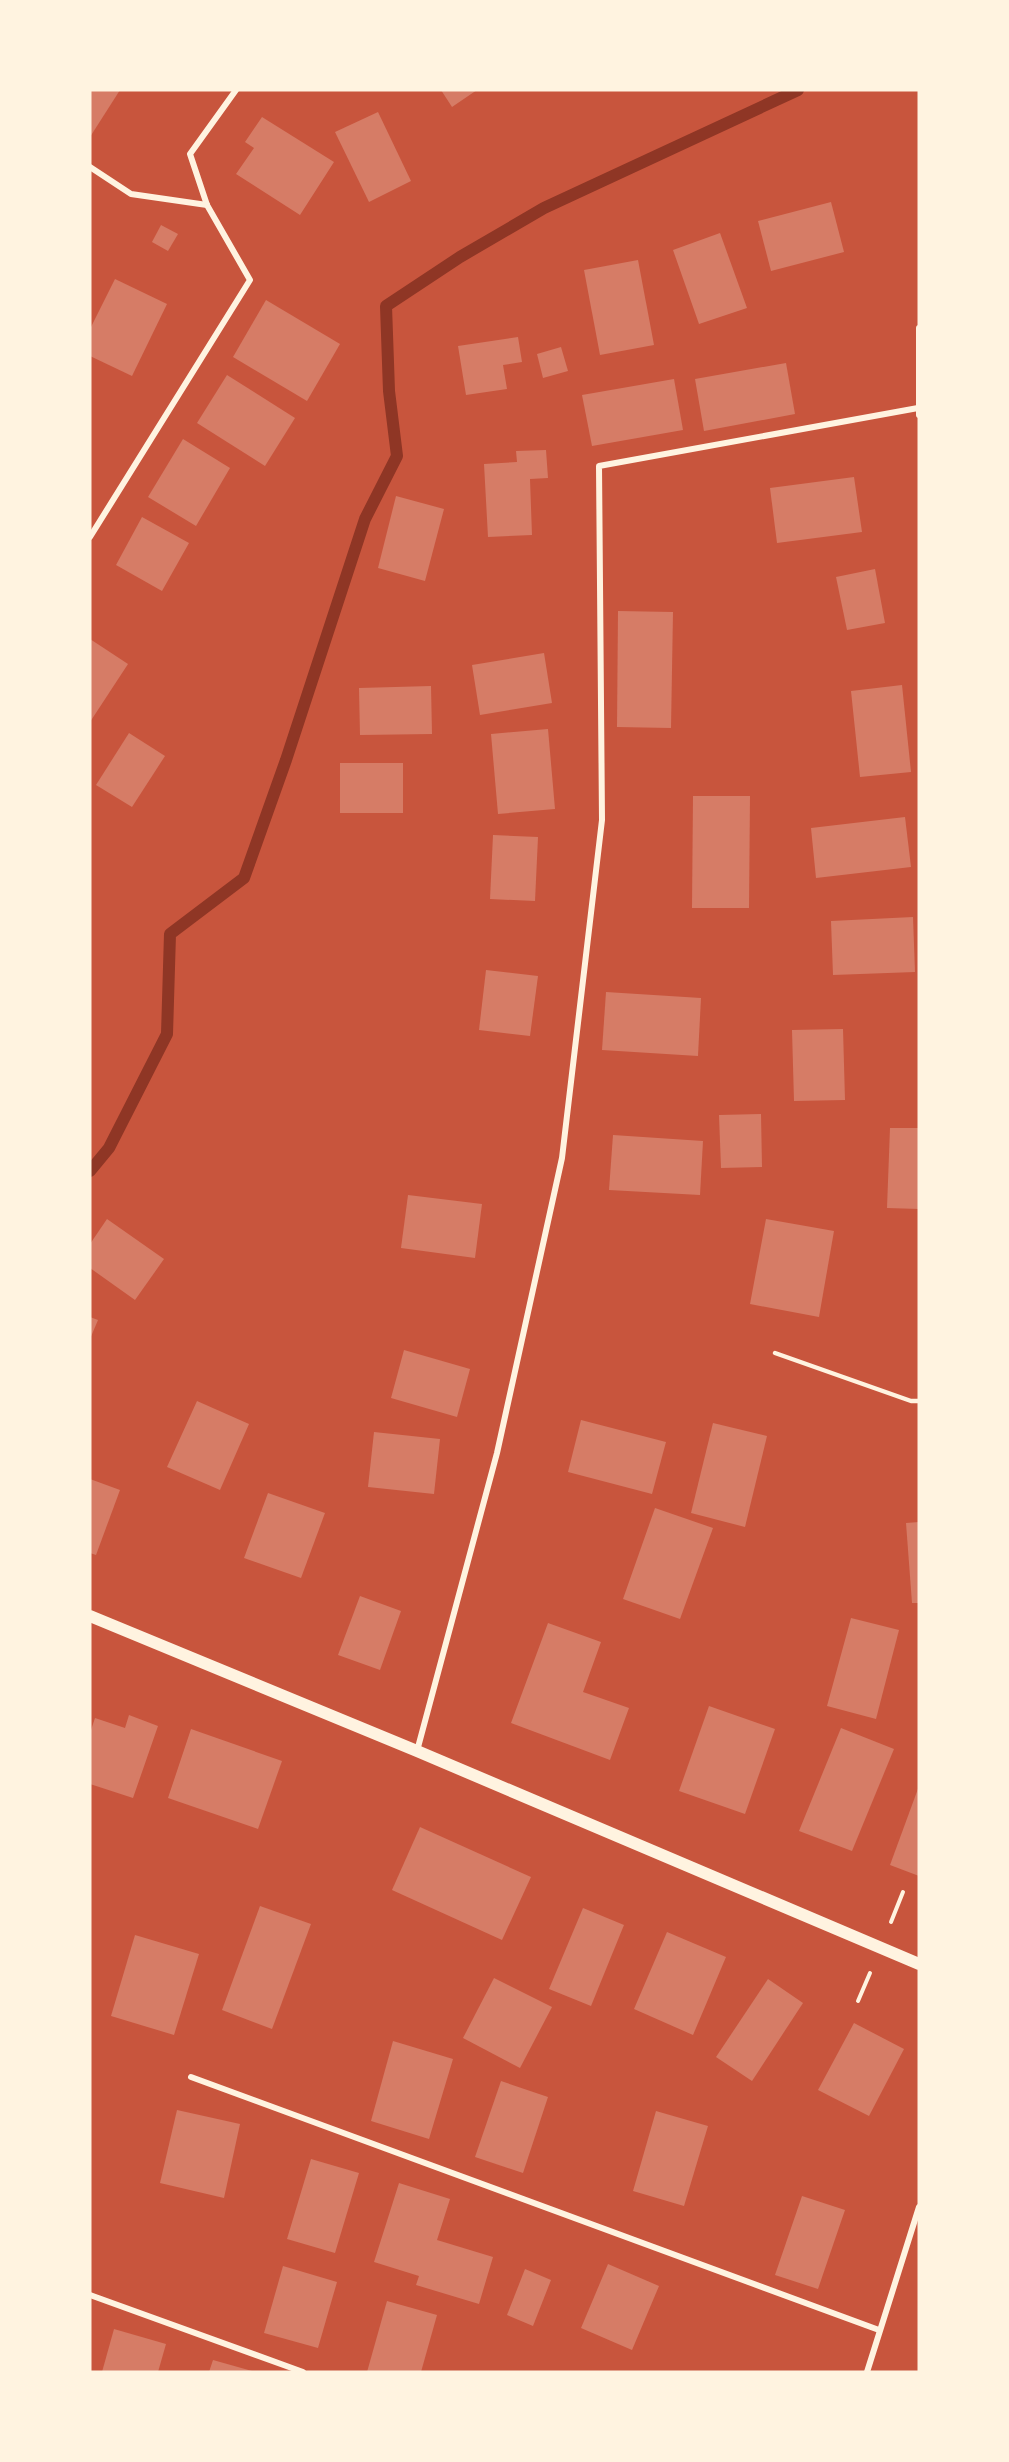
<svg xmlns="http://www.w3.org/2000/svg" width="1009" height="2462" viewBox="0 0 1009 2462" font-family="'Crimson Pro',serif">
	<rect width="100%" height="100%" fill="#c8553d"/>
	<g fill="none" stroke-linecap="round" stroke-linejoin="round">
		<path stroke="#8f3625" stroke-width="12" d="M90 1171 109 1148 167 1034 170 934 244 878 286 760 365 519 397 456 389 391 386 306 460 257 544 208 798 90"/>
	</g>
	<g fill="#d67c66">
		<path d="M90 90H120L90 137Z"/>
		<path d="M441 90H477L452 107Z"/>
		<path d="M378 112 411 181 369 202 335 132Z"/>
		<path d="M262 117 334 162 300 215 236 174 254 148 245 142Z"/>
		<path d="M831 202 844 252 771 271 758 221Z"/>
		<path d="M161 225 178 234 168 251 152 242Z"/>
		<path d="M720 233 747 308 699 324 673 250Z"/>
		<path d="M638 260 654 345 600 355 584 270Z"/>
		<path d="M115 279 167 304 132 376 90 356V329Z"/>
		<path d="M266 300 340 344 307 401 233 357Z"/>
		<path d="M518 337 522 362 503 365 507 389 466 395 458 346Z"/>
		<path d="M561 347 568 371 543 378 537 354Z"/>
		<path d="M786 363 795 414 704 431 695 379Z"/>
		<path d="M227 375 295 418 265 466 197 423Z"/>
		<path d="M674 379 683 430 592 446 582 395Z"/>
		<path d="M183 439 230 468 196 526 148 497Z"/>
		<path d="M546 450 548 478 530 479 532 535 488 537 484 464 517 462 516 451Z"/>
		<path d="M854 477 862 532 777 543 770 488Z"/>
		<path d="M396 496 444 509 425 581 378 568Z"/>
		<path d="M142 517 189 543 162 591 116 565Z"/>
		<path d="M875 569 885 623 847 630 836 577Z"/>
		<path d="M618 611 673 612 671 728 617 727Z"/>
		<path d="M90 639 128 664 90 722Z"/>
		<path d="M544 653 552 703 480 715 472 665Z"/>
		<path d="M902 685 911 772 860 777 851 691Z"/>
		<path d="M431 686 432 734 360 735 359 688Z"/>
		<path d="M548 729 555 809 498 814 491 734Z"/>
		<path d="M129 733 165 756 132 807 96 785Z"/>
		<rect x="340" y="763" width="63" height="50"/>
		<path d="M693 796H750L749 908H692Z"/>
		<path d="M905 817 911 867 816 878 811 828Z"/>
		<path d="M493 835 538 837 535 901 490 899Z"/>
		<path d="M913 917 915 972 833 975 831 921Z"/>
		<path d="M486 970 538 976 530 1036 479 1030Z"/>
		<path d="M606 992 701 998 698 1056 602 1050Z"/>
		<path d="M843 1029 845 1100 794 1101 792 1030Z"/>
		<path d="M761 1114 762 1167 721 1168 719 1115Z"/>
		<path d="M890 1128H919V1209L887 1208Z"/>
		<path d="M613 1135 703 1141 700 1195 609 1190Z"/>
		<path d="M408 1195 482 1204 475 1258 401 1248Z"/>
		<path d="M107 1219 164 1259 135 1300 90 1268V1244Z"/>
		<path d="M766 1219 834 1231 819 1317 750 1304Z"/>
		<path d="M90 1317 98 1320 90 1339Z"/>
		<path d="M404 1350 470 1369 457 1417 391 1398Z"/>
		<path d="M197 1401 249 1424 220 1490 167 1467Z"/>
		<path d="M581 1420 666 1442 652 1494 568 1472Z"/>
		<path d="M713 1423 767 1436 745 1527 691 1513Z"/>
		<path d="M374 1432 440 1439 434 1494 368 1487Z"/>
		<path d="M90 1479 120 1490 96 1555 90 1553Z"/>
		<path d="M268 1493 325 1513 301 1578 244 1558Z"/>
		<path d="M655 1508 713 1528 680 1619 623 1599Z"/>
		<path d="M919 1522V1603H912L906 1523Z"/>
		<path d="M360 1596 401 1611 380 1670 338 1655Z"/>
		<path d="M851 1618 899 1630 876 1719 827 1706Z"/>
		<path d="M548 1623 601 1642 583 1692 629 1708 610 1760 511 1723Z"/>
		<path d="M709 1706 775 1729 745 1814 679 1791Z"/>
		<path d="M129 1715 158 1726 133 1798 90 1784V1733L95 1718 125 1728Z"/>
		<path d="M841 1728 894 1749 852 1851 799 1831Z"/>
		<path d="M191 1729 282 1761 258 1829 168 1798Z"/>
		<path d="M919 1786V1876L890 1865Z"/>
		<path d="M420 1827 531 1877 502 1940 392 1890Z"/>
		<path d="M260 1906 311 1924 272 2029 222 2010Z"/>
		<path d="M583 1908 624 1925 591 2006 549 1989Z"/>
		<path d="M667 1932 726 1957 693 2035 634 2009Z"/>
		<path d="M135 1935 199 1954 174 2035 111 2016Z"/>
		<path d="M494 1978 552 2007 520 2068 463 2038Z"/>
		<path d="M768 1979 803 2003 752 2081 716 2057Z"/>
		<path d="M854 2023 904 2049 869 2116 818 2090Z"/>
		<path d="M393 2041 453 2059 429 2139 371 2121Z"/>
		<path d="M501 2081 548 2097 523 2173 475 2157Z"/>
		<path d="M177 2110 240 2124 224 2198 160 2183Z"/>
		<path d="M656 2111 708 2126 684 2206 633 2191Z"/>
		<path d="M311 2159 359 2173 335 2253 287 2239Z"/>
		<path d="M399 2183 450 2199 437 2240 493 2257 479 2304 416 2285 419 2276 374 2262Z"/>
		<path d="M802 2196 845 2210 818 2289 775 2275Z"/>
		<path d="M608 2264 659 2286 632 2350 581 2328Z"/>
		<path d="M283 2266 337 2282 318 2348 264 2333Z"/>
		<path d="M525 2269 551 2280 533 2326 507 2315Z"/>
		<path d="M387 2301 437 2315 421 2372H367Z"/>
		<path d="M114 2329 166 2344 158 2372H102Z"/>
		<path d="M213 2360 252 2371V2372H209Z"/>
	</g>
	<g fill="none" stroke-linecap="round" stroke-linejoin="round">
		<g stroke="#fff3e0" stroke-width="4">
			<path d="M891 1922 903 1892"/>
			<path d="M858 2001 870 1973"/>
		</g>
		<path stroke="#fff3e0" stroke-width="4.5" d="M775 1353 911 1401H919"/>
		<g stroke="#fff3e0" stroke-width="6">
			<path d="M90 167 131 194 207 205"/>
			<path d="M919 328V415"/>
			<path d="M90 537 250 280 207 205 190 154 236 90"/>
			<path d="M417 1751 497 1453 562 1158 602 820 599 466 918 408"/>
			<path d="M191 2077 879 2330"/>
			<path d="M90 2295 303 2372"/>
			<path d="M867 2372 919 2207"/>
		</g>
		<path stroke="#fff3e0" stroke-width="12" d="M90 1616 417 1751 919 1964"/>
	</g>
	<rect width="1009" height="2462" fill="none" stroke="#fff3e0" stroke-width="183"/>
</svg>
